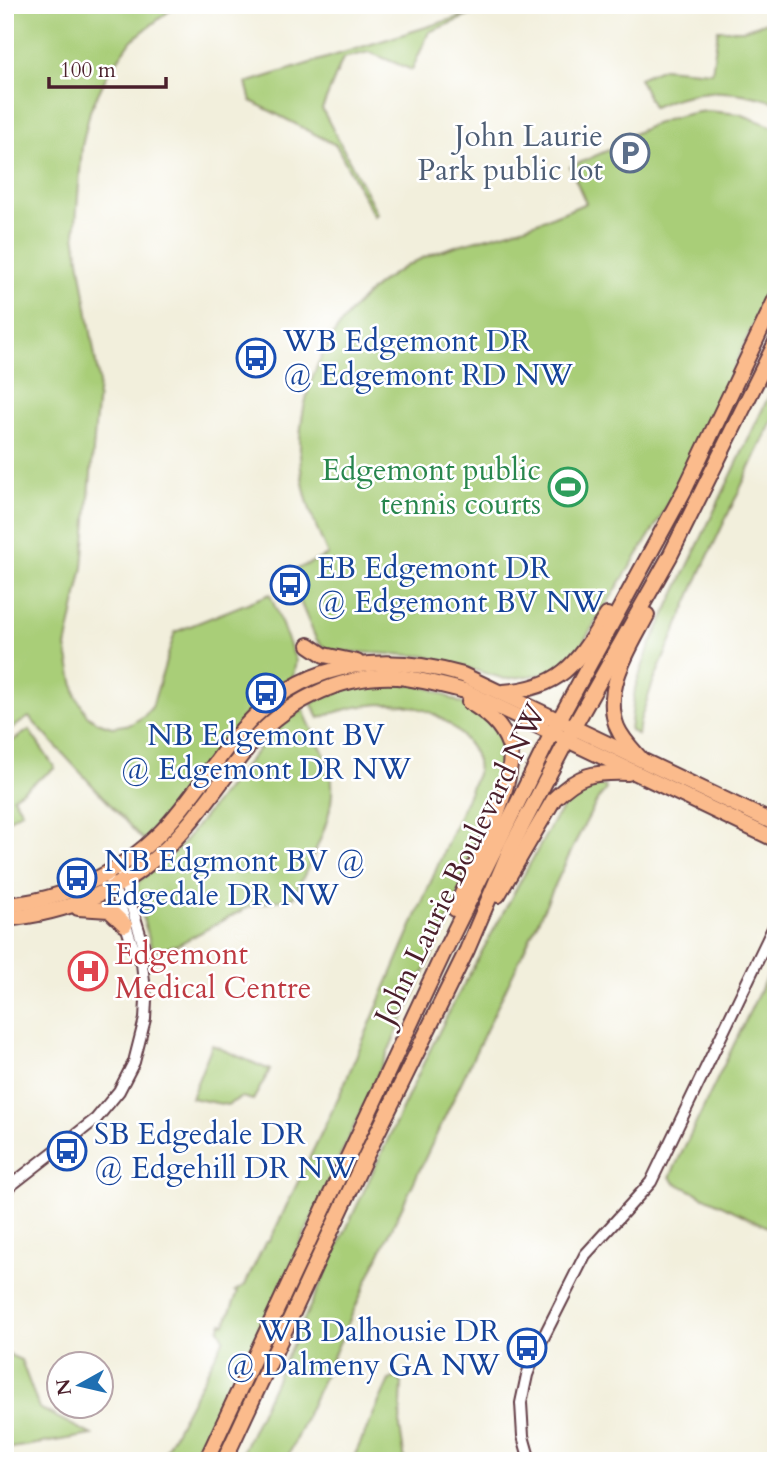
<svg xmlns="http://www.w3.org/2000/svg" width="781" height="1466" viewBox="0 0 781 1466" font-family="Cardo,serif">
	<rect width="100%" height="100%" fill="#fff"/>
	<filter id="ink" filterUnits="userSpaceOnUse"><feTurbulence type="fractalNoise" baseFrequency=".0143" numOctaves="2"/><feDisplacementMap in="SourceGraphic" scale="14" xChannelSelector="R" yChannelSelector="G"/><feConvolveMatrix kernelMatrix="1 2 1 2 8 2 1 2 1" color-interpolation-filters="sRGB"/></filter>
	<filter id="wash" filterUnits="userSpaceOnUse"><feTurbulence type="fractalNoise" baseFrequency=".00686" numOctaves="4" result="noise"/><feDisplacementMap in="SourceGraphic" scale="28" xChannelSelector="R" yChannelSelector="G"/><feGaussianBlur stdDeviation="1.57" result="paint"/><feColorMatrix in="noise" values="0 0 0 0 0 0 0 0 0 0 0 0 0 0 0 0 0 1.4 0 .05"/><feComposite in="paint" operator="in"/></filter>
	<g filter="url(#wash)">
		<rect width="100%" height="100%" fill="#f2efdc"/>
		<g fill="#a9ce78" stroke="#7a7652" stroke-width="2">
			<path d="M5 5H177L132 40 107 75 90 111 82 146 75 235 99 381 83 567 66 647 76 696 87 715 97 722 112 727 131 724 144 716 152 707 175 632 270 594 296 661 293 677C283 684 272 691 263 700 218 742 185 795 143 840L29 717 5 733Z"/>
			<path d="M488 5H495L429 32 412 70 369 52 343 58 322 109 375 209 377 214 374 216 336 145 251 101 246 83 465 15Z"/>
			<path d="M776 19V102C729 88 699 87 653 107L639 78 663 68 712 72 718 30H743Z"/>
			<path d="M707 111 740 114 776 128V268L766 295 720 399 661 517 582 644 562 666 545 674 505 679 426 656 338 651C328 650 322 647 316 639L288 573 328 555C316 527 304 500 301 469 292 386 338 299 414 262 444 247 478 240 510 231 536 223 561 214 586 203L570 167 631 140 629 136C655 123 678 114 707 111Z"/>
			<path d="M776 381V413L702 569 652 685 640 721 638 735 630 730 635 688 649 648Z"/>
			<path d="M378 683 414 685 432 689 475 710 494 728 506 751V781L439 940 201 1461H160L221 1345 224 1338 219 1329 222 1323 225 1324 238 1292 235 1291 245 1285 265 1243 269 1241 274 1232 340 1094 477 774C480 758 472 748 462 736 424 693 366 700 319 718L311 703 340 690Z"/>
			<path d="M303 709C310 728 321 745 328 763 344 806 311 858 294 897L250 906 179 944 158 950 151 946 136 893 139 881 179 848 268 737Z"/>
			<path d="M29 730 55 768 13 797 22 811 5 822V746Z"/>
			<path d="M594 786H605L606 789 598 799 576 841 373 1268 286 1461H238L424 1062 451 1008 555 818 570 800Z"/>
			<path d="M776 957V1231L675 1183 670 1177Z"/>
			<path d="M212 1045 270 1070 253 1100 242 1097 227 1105 191 1098Z"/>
			<path d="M5 1353 21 1360 39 1408 92 1435 5 1449Z"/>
			<path d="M397 1377 402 1383 400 1427 405 1461H352L389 1380Z"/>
		</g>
	</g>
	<g filter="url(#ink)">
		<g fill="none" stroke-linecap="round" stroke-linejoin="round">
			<defs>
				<g id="minor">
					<path d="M110 881C125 906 125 938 142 963"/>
					<path d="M5 1190 96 1119 119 1091 134 1062 145 1019 146 1000 142 963 144 947 122 875"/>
					<path d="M530 1461 523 1436 521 1403 527 1375 536 1352 585 1255 651 1182 776 922"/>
				</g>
				<g id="major">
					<path d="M309 645 324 655 357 662"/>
					<path d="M503 692C563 688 577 662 607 615"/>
					<path d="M640 758C631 748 622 739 617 727 602 688 630 648 647 615"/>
					<path d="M498 895 554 799C579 774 593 772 628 773"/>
					<path d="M5 905C62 901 121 873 161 832 196 796 219 751 255 716 313 659 388 653 463 675L776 824"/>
					<path d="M78 908 109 910 125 925"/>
					<path d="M455 909C471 873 520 779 509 745 502 724 487 713 469 702"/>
					<path d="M5 919C63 913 116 894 160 854 194 823 219 783 248 747 283 703 339 674 397 677 420 679 442 685 465 691L776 840"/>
					<path d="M206 1461 443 954 552 733 685 489 776 298"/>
					<path d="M224 1461 365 1158 467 950 511 847 577 721 670 556 776 342"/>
				</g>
			</defs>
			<use href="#minor" stroke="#633e46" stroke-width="14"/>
			<use href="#major" stroke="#633e46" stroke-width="18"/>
			<use href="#minor" stroke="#fff" stroke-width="10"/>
			<use href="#major" stroke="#fbbb8c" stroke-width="14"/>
		</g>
	</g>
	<defs>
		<symbol id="parking-ring" viewBox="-11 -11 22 22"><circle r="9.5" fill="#fff" stroke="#5c6f8a" stroke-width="1.5"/><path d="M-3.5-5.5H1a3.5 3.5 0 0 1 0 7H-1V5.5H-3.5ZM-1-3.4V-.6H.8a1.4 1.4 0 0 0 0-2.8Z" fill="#5c6f8a"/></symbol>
		<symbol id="bus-ring" viewBox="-11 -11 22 22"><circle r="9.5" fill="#fff" stroke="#1a4fb4" stroke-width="1.5"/><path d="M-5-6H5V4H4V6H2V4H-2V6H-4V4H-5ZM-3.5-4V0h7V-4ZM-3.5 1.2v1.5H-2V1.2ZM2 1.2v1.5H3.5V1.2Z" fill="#1a4fb4"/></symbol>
		<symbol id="stadium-ring" viewBox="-11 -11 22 22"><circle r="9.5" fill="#fff" stroke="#2e9e5b" stroke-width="1.5"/><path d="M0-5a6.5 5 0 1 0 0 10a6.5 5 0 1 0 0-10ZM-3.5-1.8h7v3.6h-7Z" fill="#2e9e5b"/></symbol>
		<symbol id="hospital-ring" viewBox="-11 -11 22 22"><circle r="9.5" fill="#fff" stroke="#e0444e" stroke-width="1.5"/><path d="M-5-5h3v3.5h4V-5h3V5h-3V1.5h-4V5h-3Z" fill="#e0444e"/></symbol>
	</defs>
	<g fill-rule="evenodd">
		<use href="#parking-ring" x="608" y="131" width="44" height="44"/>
		<use href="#bus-ring" x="234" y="336" width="44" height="44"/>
		<use href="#stadium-ring" x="546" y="465" width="44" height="44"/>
		<use href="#bus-ring" x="268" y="563" width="44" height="44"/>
		<use href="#bus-ring" x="244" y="671" width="44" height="44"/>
		<use href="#bus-ring" x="55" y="856" width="44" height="44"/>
		<use href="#hospital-ring" x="66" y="949" width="44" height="44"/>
		<use href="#bus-ring" x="45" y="1129" width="44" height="44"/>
		<use href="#bus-ring" x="505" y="1326" width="44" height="44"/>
	</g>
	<g text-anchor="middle" stroke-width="5" stroke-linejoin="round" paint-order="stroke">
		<g font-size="30" fill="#4e5e75" stroke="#fff" text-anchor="end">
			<text x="603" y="146">John Laurie<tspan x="603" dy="34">Park public lot</tspan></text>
		</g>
		<g font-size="30" fill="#164399" stroke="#fff" text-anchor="start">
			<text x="283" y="351">WB Edgemont DR<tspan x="283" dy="34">@ Edgemont RD NW</tspan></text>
			<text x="317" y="578">EB Edgemont DR<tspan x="317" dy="34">@ Edgemont BV NW</tspan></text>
			<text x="266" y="745" text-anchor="middle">NB Edgemont BV<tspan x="266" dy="34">@ Edgemont DR NW</tspan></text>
			<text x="104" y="871">NB Edgmont BV @<tspan x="104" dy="34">Edgedale DR NW</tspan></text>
			<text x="94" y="1144">SB Edgedale DR<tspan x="94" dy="34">@ Edgehill DR NW</tspan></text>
			<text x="500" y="1341" text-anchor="end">WB Dalhousie DR<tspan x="500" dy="34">@ Dalmeny GA NW</tspan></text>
		</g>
		<g font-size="30" fill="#27864d" stroke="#fff" text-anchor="end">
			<text x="541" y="480">Edgemont public<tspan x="541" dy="34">tennis courts</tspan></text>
		</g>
		<g font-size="30" fill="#4a1f2b" stroke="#fff">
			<text transform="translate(460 864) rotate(-64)" y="10">John Laurie Boulevard NW</text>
		</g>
		<g font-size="30" fill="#be3a42" stroke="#fff" text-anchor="start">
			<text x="115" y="964">Edgemont<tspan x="115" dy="34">Medical Centre</tspan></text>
		</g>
	</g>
	<rect width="781" height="1466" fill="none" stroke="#fff" stroke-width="28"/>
	<g transform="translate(80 1385) rotate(262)"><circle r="33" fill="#ffffff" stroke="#b7a5aa" stroke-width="2"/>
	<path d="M0-5L12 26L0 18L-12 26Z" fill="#1f6fb2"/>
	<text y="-10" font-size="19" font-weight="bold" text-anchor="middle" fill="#4a1f2b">N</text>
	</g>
	<path d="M49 77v10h117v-10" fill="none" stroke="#4a1f2b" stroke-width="3.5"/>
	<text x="60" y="77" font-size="21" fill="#4a1f2b" stroke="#ffffff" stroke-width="5" paint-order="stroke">100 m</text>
</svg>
